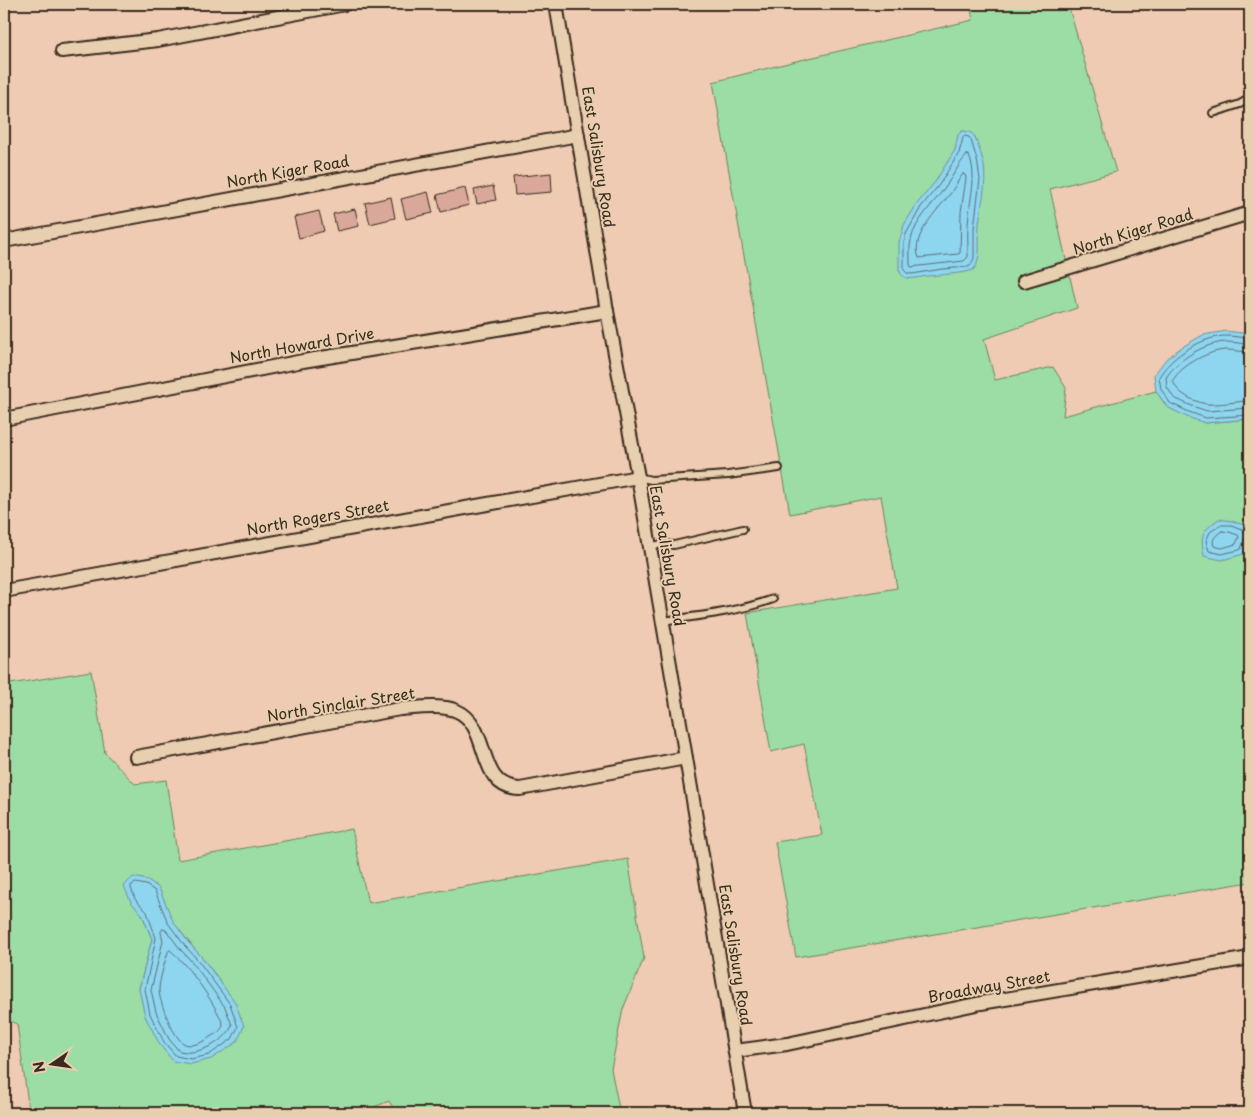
<svg xmlns="http://www.w3.org/2000/svg" width="1254" height="1117" viewBox="0 0 1254 1117" font-family="'Playpen Sans',sans-serif">
	<rect width="100%" height="100%" fill="#eecbb2"/>
	<filter id="ink" filterUnits="userSpaceOnUse"><feTurbulence type="fractalNoise" baseFrequency=".02" numOctaves="2"/><feDisplacementMap in="SourceGraphic" scale="10" xChannelSelector="R" yChannelSelector="G"/><feConvolveMatrix kernelMatrix="1 2 1 2 8 2 1 2 1" color-interpolation-filters="sRGB"/></filter>
	<g filter="url(#ink)">
		<g fill="#9cdca5" stroke="#6c8362" fill-rule="evenodd">
			<path d="M970 4H1068L1116 172 1050 189 1077 308 984 339 995 380 1053 367 1066 388 1063 416 1156 391 1167 407 1205 423 1250 419V882L796 957 775 842 822 835 804 744 771 752 747 613 897 588 881 496 790 514 713 82 792 62 973 20Z"/>
			<path d="M91 671 105 753 135 784 166 780 178 860 352 829 368 903 628 859 644 958 623 1009 611 1069 620 1113H396L389 1101 359 1113H20L29 1111 17 1024 4 1019V685ZM159 888 172 921 218 978 139 989 152 939 142 914Z"/>
		</g>
		<g fill="#8ed5f0" stroke="#6d919c">
			<path d="M962 131C975 131 975 137 979 148 981 154 983 160 984 166 987 185 981 205 979 224 978 236 982 261 974 269 969 274 930 275 921 277 912 279 902 281 899 269V242L904 225 917 204 935 182 955 150 958 135Z"/>
			<path d="M1226 331 1250 334V419L1205 423 1187 417 1167 407 1156 391 1154 375 1166 359 1182 347 1203 335Z"/>
			<path d="M1219 519 1232 521 1247 526 1250 538 1244 554 1222 560 1204 556C1200 535 1202 531 1219 519Z"/>
			<path d="M133 877 148 880 159 888 173 921 189 943 201 956 235 1002 244 1026 237 1042 211 1059 191 1064 173 1061 160 1045 145 1016 139 989 152 939 142 914 131 902 124 886Z"/>
		</g>
		<g fill="none" stroke-linecap="round" stroke-linejoin="round">
			<g stroke="#5c6e72" stroke-width="1">
				<path d="M965 136 969 137 971 140 977 160 980 179 974 228V258L971 265 968 267 942 269 912 274 907 273 904 270V242L906 234 921 207 939 185 959 153 963 138Z"/>
				<path d="M967 155 969 156C977 175 971 193 969 213 967 228 968 242 968 257L964 261 911 267 910 264C910 256 909 248 911 240 915 220 934 204 945 187 953 177 958 164 967 155Z"/>
				<path d="M963 174 965 175 966 178 961 212 960 253 958 254 919 258C910 236 938 210 950 194 955 187 958 180 963 174Z"/>
				<path d="M1250 338C1243 338 1235 336 1227 336 1203 336 1171 356 1159 377L1161 389 1170 403 1189 412 1206 418 1250 415"/>
				<path d="M1250 345C1243 344 1235 342 1227 342 1206 342 1176 360 1166 378L1167 387 1174 398 1192 406 1207 411 1250 408"/>
				<path d="M1250 352C1242 352 1234 350 1227 350 1209 350 1182 365 1173 380 1176 394 1195 402 1207 404 1219 405 1238 401 1250 401"/>
				<path d="M1222 531 1229 532 1238 535 1239 537 1236 544 1222 548 1214 546C1211 539 1216 535 1222 531Z"/>
				<path d="M1250 533 1249 535 1242 529 1231 525H1221L1210 532 1206 541 1209 551 1222 554 1239 550 1241 549 1244 540 1249 537 1250 538"/>
				<path d="M136 883 146 885 155 891 168 923 185 946 197 959 230 1004 238 1027 232 1039 209 1055 191 1059 176 1056 164 1042 150 1014 145 989 156 938 147 912 135 899 131 888V886Z"/>
				<path d="M163 929 166 930 181 950 193 963 225 1007 232 1025C228 1039 205 1051 191 1052 187 1053 183 1051 179 1051L169 1039 156 1012 151 990 163 941 161 932Z"/>
				<path d="M170 950C188 965 215 1003 223 1024 222 1031 216 1034 210 1037 204 1042 193 1047 185 1044 174 1040 159 1001 159 990 159 981 165 961 168 952Z"/>
			</g>
		</g>
		<g fill="#daa79b" stroke="#3b2a1e">
			<path d="M551 173 552 192 515 195 513 177Z"/>
			<path d="M493 186 496 200 477 204 474 190Z"/>
			<path d="M465 188 469 205 441 212 437 195Z"/>
			<path d="M428 192 433 213 406 219 401 199Z"/>
			<path d="M391 197 395 218 370 224 365 203Z"/>
			<path d="M355 209 359 226 337 231 333 214Z"/>
			<path d="M319 211 324 231 299 238 294 217Z"/>
		</g>
		<g fill="none" stroke-linecap="round" stroke-linejoin="round">
			<defs>
				<g id="service">
					<path d="M1213 113 1240 104 1250 98"/>
					<path d="M638 477 651 480 728 475 779 468"/>
					<path d="M649 547 662 544 674 545 743 529"/>
					<path d="M662 621C699 616 737 612 773 599"/>
				</g>
				<g id="minor">
					<path d="M556 4 607 311 638 477 686 758 745 1113"/>
					<path d="M62 51 158 40 345 4"/>
					<path d="M4 241 578 135"/>
					<path d="M1024 281 1250 213"/>
					<path d="M4 419 303 361 607 311"/>
					<path d="M4 591 638 477"/>
					<path d="M136 757 400 709C416 708 442 704 457 711 492 726 475 788 520 789L686 758"/>
					<path d="M735 1051 787 1044 981 1003 1250 958"/>
				</g>
			</defs>
			<use href="#service" stroke="#3b2a1e" stroke-width="10"/>
			<use href="#minor" stroke="#3b2a1e" stroke-width="16"/>
			<use href="#service" stroke="#e7cfb0" stroke-width="6"/>
			<use href="#minor" stroke="#e7cfb0" stroke-width="12"/>
		</g>
	</g>
	<g text-anchor="middle" stroke-width="4" stroke-linejoin="round" paint-order="stroke">
		<g font-size="15" fill="#3b2a1e" stroke="#e7cfb0">
			<text transform="translate(598 157) rotate(81)" y="5">East Salisbury Road</text>
			<text transform="translate(288 172) rotate(-10)" y="5">North Kiger Road</text>
			<text transform="translate(1133 232) rotate(-17)" y="5">North Kiger Road</text>
			<text transform="translate(302 346) rotate(-10)" y="5">North Howard Drive</text>
			<text transform="translate(318 518) rotate(-10)" y="5">North Rogers Street</text>
			<text transform="translate(667 556) rotate(80)" y="5">East Salisbury Road</text>
			<text transform="translate(341 705) rotate(-9)" y="5">North Sinclair Street</text>
			<text transform="translate(735 955) rotate(81)" y="5">East Salisbury Road</text>
			<text transform="translate(989 987) rotate(-10)" y="5">Broadway Street</text>
		</g>
	</g>
	<rect width="1254" height="1117" fill="none" stroke="#e7cfb0" stroke-width="20"/>
	<rect x="10" y="10" width="1234" height="1097" fill="none" stroke="#3b2a1e" stroke-width="2" filter="url(#ink)"/>
	<g transform="translate(52 1064) rotate(257)" stroke="#e7cfb0" stroke-width="4" paint-order="stroke">
	<path d="M0-4L9 19L0 12L-9 19Z" fill="#3b2a1e"/>
	<text y="-8" font-size="14" font-weight="bold" text-anchor="middle" fill="#3b2a1e">N</text>
	</g>
</svg>
